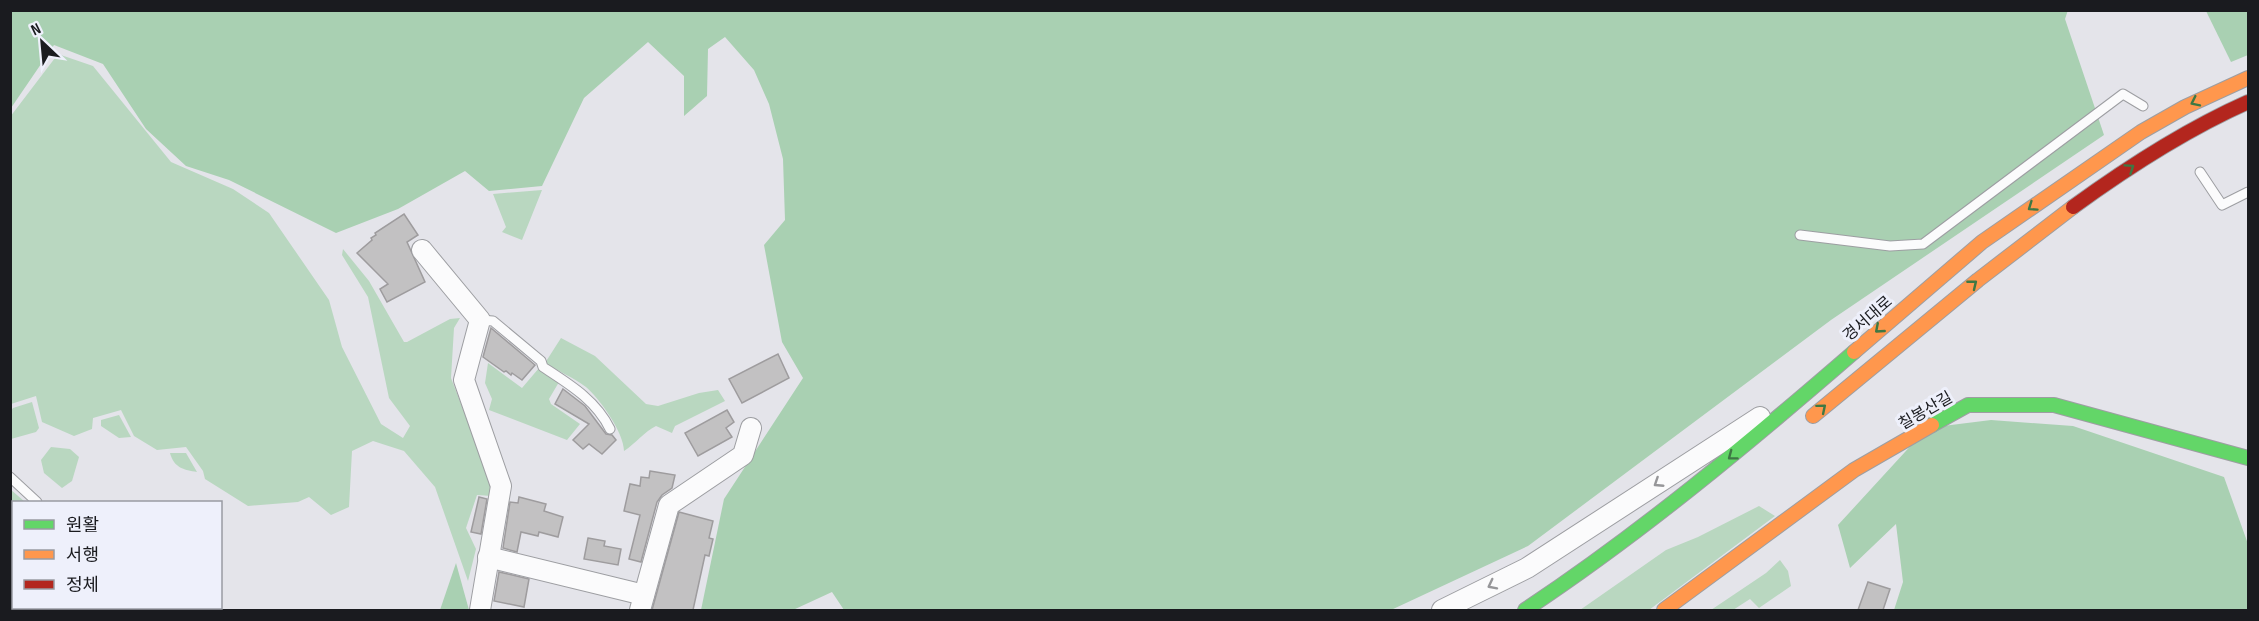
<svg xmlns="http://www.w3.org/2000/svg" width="2259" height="621" viewBox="0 0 2259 621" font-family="'Sofia Sans Condensed','Noto Sans KR',sans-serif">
	<rect width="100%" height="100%" fill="#e4e4ea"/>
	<g fill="#b9d7c0">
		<path d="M58 54 93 66 171 162 233 189 269 213 329 300 342 347 381 424 403 438 410 426 389 398 368 297 342 255 343 249 369 281 404 342H407L450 319 460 318 454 328 451 378 492 484V496L477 495 466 528 476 549 468 581 435 487 404 451 373 441 352 451 349 507 331 515 309 497 298 502 248 506 205 479 203 471 186 447 157 450 134 436 121 410 93 418 92 429 74 436 42 422 36 396 11 404 10 117Z"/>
		<path d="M542 190 522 240 502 232 506 227 493 194Z"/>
		<path d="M561 338 595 356 646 404 658 406 699 393 718 390 725 401 675 426 672 433 656 426C644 432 636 443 624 451 624 433 600 399 586 387 574 378 558 371 545 363Z"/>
		<path d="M488 363 522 388 539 368 559 382 549 399 551 404 580 424 567 440 489 410 492 399 485 383Z"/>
		<path d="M32 402 39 428 36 432 11 439V411L13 408Z"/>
		<path d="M119 415 131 437 119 438 101 426V420Z"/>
		<path d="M51 447 70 449 79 457 72 481 62 488 44 473 41 460Z"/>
		<path d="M170 453H186L197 472C184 470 174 468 170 453Z"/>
		<path d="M10 489 25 502H14V608H95L104 610H11Z"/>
		<path d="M1759 506 1775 516 1649 610H1580L1666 550 1698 537Z"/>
		<path d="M1780 560 1788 571 1791 586 1759 608 1750 599 1733 610H1711L1766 573Z"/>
	</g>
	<g fill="#a9d0b2">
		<path d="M11 10H2068L2065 19 2104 135 1831 320 1528 546 1391 610H844L832 592 793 610H701L724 499 803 378 782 342 764 245 785 220 783 159 769 104 754 70 725 37 708 49 707 96 684 116V76L648 42 584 98 542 186 489 191 465 171 398 209 336 233 229 180 186 166 146 129 103 64 54 45 11 108Z"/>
		<path d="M2206 11H2248V55L2231 62Z"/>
		<path d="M1991 420 2073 426 2224 477 2248 544V610H1894L1903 582 1896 524 1850 568 1838 525 1927 428Z"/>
		<path d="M456 563 469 610H440Z"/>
	</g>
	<g fill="#c2c1c2" stroke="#9e9c9e" stroke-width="1.5">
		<path d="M404 214 418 235 407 242 425 282 387 302 380 289 388 284 357 253 372 240 371 238 376 235 375 233Z"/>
		<path d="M491 328 535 365 522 380 512 373 511 375 506 371 504 372 483 357Z"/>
		<path d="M778 354 789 378 742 403 729 379Z"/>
		<path d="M563 389 585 406 606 434 612 435 616 440 602 454 589 444 583 449 573 440 589 424 555 404Z"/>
		<path d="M727 410 734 422 726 428 732 437 698 456 685 433Z"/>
		<path d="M650 471 675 475 672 488 662 495 657 502 641 562 629 559 640 515 624 511 630 484 640 486 641 477 649 478Z"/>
		<path d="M479 497 487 499 481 534 471 532Z"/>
		<path d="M519 497 546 504 544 511 563 517 558 537 539 532 538 536 521 532 517 552 503 548 510 502 518 503Z"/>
		<path d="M679 512 713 521 709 538 713 539 709 556 705 555 693 610H652Z"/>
		<path d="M588 538 605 541 604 546 621 549 618 565 584 559Z"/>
		<path d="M499 572 529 579 524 607 494 601Z"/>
		<path d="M1868 582 1890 589 1883 610H1858Z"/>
	</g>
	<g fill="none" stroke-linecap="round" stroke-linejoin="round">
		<defs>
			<g id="lane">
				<path d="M2200 172 2222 205 2248 192"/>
				<path d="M1800 235 1890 246 1923 244 2123 94 2143 106"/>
				<path d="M480 320 493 321 541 361 543 367C569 384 596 400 610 429"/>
				<path d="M10 477 37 502"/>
				<path d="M186 608 191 610"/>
			</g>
			<g id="street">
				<path d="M422 250 480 320 464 380 501 486 480 610"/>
				<path d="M488 557 644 595"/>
				<path d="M640 610 669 505 743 455 751 428"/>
				<path d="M1442 610 1527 568 1760 417"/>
			</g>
			<g id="fast">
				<path d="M1932 425 1968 405H2054L2248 458"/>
				<path d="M1525 610C1641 533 1749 443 1854 352"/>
			</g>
			<g id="slow">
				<path d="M1854 352 1982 242 2141 132 2185 107 2248 78"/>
				<path d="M1813 416 1978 280 2073 207"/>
				<path d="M1664 610 1854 470 1932 425"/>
			</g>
			<path id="jam" d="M2073 207C2128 167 2185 130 2248 102"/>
		</defs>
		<use href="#lane" stroke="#9d9ea2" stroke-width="11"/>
		<use href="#street" stroke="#9d9ea2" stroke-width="22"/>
		<use href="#fast" stroke="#9d9ea2" stroke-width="16"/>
		<use href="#slow" stroke="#9d9ea2" stroke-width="16"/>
		<use href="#jam" stroke="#9d9ea2" stroke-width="16"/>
		<use href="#lane" stroke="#fbfbfc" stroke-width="9"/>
		<use href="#street" stroke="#fbfbfc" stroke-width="20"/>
		<use href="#fast" stroke="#63d668" stroke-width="14"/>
		<use href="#slow" stroke="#ff974d" stroke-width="14"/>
		<use href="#jam" stroke="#b3261e" stroke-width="14"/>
	</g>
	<defs><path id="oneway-chevron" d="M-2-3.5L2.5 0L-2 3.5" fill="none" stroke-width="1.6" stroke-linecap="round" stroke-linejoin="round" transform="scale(1.5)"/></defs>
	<g stroke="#3e7844">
		<use href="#oneway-chevron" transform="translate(2195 102) rotate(154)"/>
		<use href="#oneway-chevron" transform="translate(2130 168) rotate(-34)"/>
		<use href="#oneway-chevron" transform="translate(2032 207) rotate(145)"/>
		<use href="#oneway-chevron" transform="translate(1973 284) rotate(-39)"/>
		<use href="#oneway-chevron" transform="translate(1879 329) rotate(139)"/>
		<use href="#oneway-chevron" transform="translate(1822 408) rotate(-40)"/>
		<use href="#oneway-chevron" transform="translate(1732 456) rotate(143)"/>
	</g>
	<g stroke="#969699">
		<use href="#oneway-chevron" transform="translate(1658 483) rotate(147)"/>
		<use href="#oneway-chevron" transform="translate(1492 585) rotate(153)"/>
	</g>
	<g text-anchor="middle" stroke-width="6" stroke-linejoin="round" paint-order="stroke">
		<g font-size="16" fill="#1a1b1f" stroke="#eef0fb">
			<text transform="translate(1867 318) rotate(-41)" y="6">경서대로</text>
			<text transform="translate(1925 410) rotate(-30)" y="6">칠봉산길</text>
		</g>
	</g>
	<rect width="2259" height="621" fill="none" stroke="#1a1b1f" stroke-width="24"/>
	<rect x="12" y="501" width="210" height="108" fill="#eef0fb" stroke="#999ba3" stroke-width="1.5"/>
	<rect x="24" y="520" width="30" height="9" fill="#63d668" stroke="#999ba3" stroke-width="1.5"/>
	<text x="66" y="531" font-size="18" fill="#1a1b1f">원활</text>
	<rect x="24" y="550" width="30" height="9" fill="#ff974d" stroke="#999ba3" stroke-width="1.5"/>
	<text x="66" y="561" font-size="18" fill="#1a1b1f">서행</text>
	<rect x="24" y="580" width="30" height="9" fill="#b3261e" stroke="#999ba3" stroke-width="1.5"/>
	<text x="66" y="591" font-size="18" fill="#1a1b1f">정체</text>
	<g transform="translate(42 42) rotate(334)" stroke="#eef0fb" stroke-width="4.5" paint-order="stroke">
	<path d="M0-4.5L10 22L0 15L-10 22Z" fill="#1a1b1f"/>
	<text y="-9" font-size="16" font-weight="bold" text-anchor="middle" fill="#1a1b1f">N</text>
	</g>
</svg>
